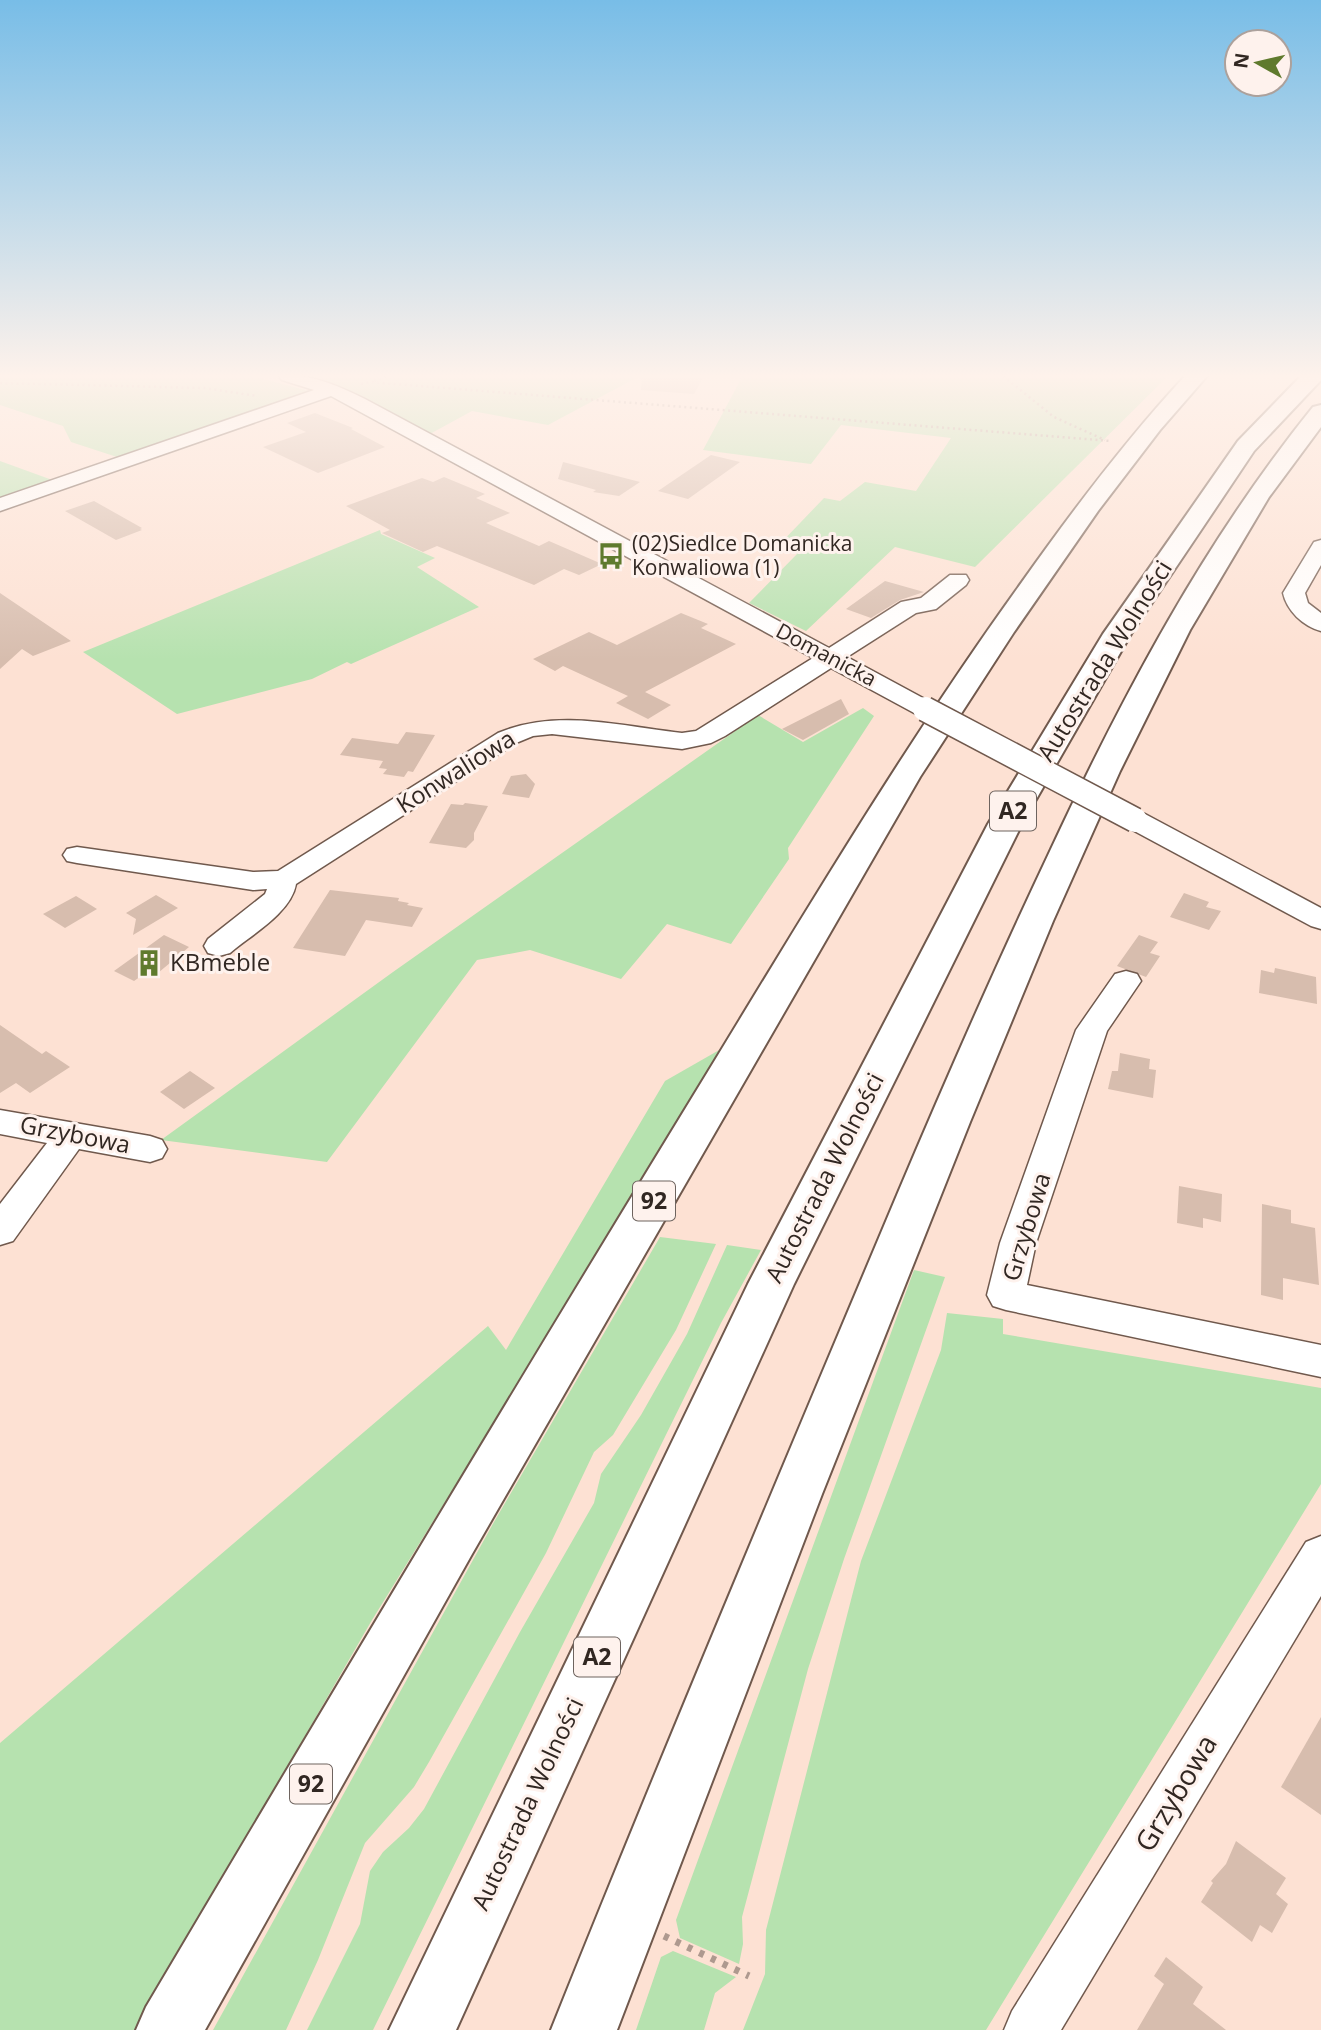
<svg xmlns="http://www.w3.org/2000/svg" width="1321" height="2030" viewBox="0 0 1321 2030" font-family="'Open Sans',sans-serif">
	<rect width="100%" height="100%" fill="#fde1d3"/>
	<g fill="#b6e2af">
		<path d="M0 376H252L309 391 120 458 71 442 63 426 0 405Z"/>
		<path d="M310 376H632L636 378 548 425 472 411 428 435 340 388Z"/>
		<path d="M733 376H1168L975 567 895 547 806 631 749 603 797 554 777 547 824 498 840 501 865 482 916 491 951 438 841 425 811 464 703 450 741 379Z"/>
		<path d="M0 461 55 481 0 500Z"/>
		<path d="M380 530 381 534 435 558 417 567 479 607 351 664 347 662 312 679 177 714 83 652Z"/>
		<path d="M863 708 874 716 788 848 789 859 731 944 667 924 621 979 530 950 477 960 327 1162 161 1140 393 972 758 715 803 742Z"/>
		<path d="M728 1045 372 1620 135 2030H0V1743L488 1326 506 1350 665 1081Z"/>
		<path d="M660 1237 716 1244 676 1330 613 1435 594 1452 546 1553 429 1762 414 1787 365 1843 318 1960 286 2030H213L494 1522Z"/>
		<path d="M727 1245 761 1250 721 1323 373 2030H307L360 1924 370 1871 383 1852 409 1828 424 1809 520 1632 594 1503 601 1474 641 1415 687 1334Z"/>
		<path d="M914 1270 945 1277 844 1559 808 1669 742 1917 743 1944 739 1964 680 1938 676 1920Z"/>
		<path d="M947 1313 1003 1319V1334L1321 1388V1484L986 2030H743L765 1974 766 1930 861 1561 941 1350Z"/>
		<path d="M673 1951 736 1977 715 1993 704 2030H636L661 1957Z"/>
	</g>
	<g fill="#d7bdae">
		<path d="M642 376H704L694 394 641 390Z"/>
		<path d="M315 413 353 428 351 429 385 447 318 473 263 447 306 432 287 423Z"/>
		<path d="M711 455 740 462 688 499 658 491Z"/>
		<path d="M563 462 640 482 619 496 593 492 596 490 558 479Z"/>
		<path d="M444 477 485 494 476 498 510 513 486 523 539 546 549 541 602 564 579 575 564 569 534 585 437 546 423 552 382 533 390 530 346 506 422 478 433 482Z"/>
		<path d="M94 501 142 528 140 529 142 530 116 540 65 511Z"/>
		<path d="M885 581 924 592 900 600 871 618 846 609Z"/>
		<path d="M0 593 71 641 33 656 22 649 0 669Z"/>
		<path d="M681 613 708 624 701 628 736 644 645 692 671 705 648 719 616 703 628 696 563 666 555 671 533 659 589 632 617 645Z"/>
		<path d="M841 699 849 714 803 740 782 729Z"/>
		<path d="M406 732 435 735 413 772 408 771 404 777 383 774 387 769 379 768 383 761 340 755 352 738 398 744Z"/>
		<path d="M526 774 535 784 529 798 502 794 511 776Z"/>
		<path d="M465 803 488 806 474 833V840L466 848 429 843 451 804 463 805Z"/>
		<path d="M330 890 399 898 398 901 409 903 407 905 423 908 412 927 366 920 345 956 293 948Z"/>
		<path d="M1184 893 1209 902 1206 907 1221 911 1209 930 1170 917Z"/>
		<path d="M156 895 178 908 133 935 136 919 126 913Z"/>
		<path d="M76 896 97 909 65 928 43 914Z"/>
		<path d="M164 935 189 947 152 978 144 974 134 981 114 971Z"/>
		<path d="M1139 935 1158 942 1150 953 1160 956 1146 977 1117 966Z"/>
		<path d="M1275 968 1316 977 1317 1004 1259 993 1261 970 1274 973Z"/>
		<path d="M0 1025 42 1054 46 1051 70 1067 30 1093 16 1083 0 1093Z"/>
		<path d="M1120 1053 1150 1059 1149 1069 1156 1070 1153 1098 1108 1089 1112 1071H1118Z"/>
		<path d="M190 1071 215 1088 184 1109 160 1092Z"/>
		<path d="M1179 1186 1222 1194 1221 1222 1203 1218V1228L1177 1223Z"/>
		<path d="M1262 1204 1291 1210V1223L1315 1228 1319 1285 1283 1278V1300L1261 1295Z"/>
		<path d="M1321 1717V1815L1281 1787Z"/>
		<path d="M1236 1841 1286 1878 1276 1894 1288 1904 1272 1933 1260 1925 1252 1942 1201 1902 1213 1883 1211 1881 1226 1864Z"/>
		<path d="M1166 1957 1203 1987 1193 2004 1226 2030H1137L1164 1984 1154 1976Z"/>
	</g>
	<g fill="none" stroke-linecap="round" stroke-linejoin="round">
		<defs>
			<g id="minor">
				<path d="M279 376C310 373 338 386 365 399L829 648 901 602 921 598 950 575H966L969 580 966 585 936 609 916 613 847 657 934 704 937 709 934 714 925 716 916 714 831 668 725 736 711 743 682 749 552 734 533 736 516 743 296 884C291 913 251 935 230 953L219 956 208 953 204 946 208 939 265 894 267 889 253 890 77 863 67 861 63 855 67 849 77 847 253 872 278 871 498 733C556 708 621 726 682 733L696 731 813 658 331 396 0 511V498L314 390 282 380Z"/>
				<path d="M1321 540V565L1305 593 1308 603 1321 613V631C1303 626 1287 611 1283 593L1314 542Z"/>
				<path d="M1135 812 1145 814 1321 908V929L1311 926 1125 826 1121 820 1125 814Z"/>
				<path d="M1126 971 1137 974 1141 981 1107 1031 1036 1243 1027 1285 1321 1345V1377L1006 1310 993 1306 987 1295 1000 1243 1076 1030 1115 974Z"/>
				<path d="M0 1110 150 1136 162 1140 167 1149 162 1158 150 1162 79 1149 13 1241 0 1245V1204L47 1143 0 1134Z"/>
				<path d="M1321 1536V1596L1061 2030H1004L1012 2011 1306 1542Z"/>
			</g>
			<path id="major" d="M1185 376H1207L1160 430 1098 511 1014 632 920 777 472 1554 205 2030H136L146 2007C333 1691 521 1377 712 1065 812 901 910 737 1022 582 1073 510 1125 441 1185 376Z"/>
			<g id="highway">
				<path d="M1301 376H1321V380L1254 451 1193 542 1131 634 1022 824 794 1284 456 2030H389L748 1284 988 824 1103 634 1171 537 1238 441Z"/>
				<path d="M1321 405V427L1269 497 1190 630 1120 771 1053 921 970 1122 822 1494 617 2030H551C663 1750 780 1473 897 1195 946 1079 997 963 1051 849 1124 693 1204 542 1313 407Z"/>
			</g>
		</defs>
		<use href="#minor" stroke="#70594d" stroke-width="3"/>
		<use href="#major" stroke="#70594d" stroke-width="4"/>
		<use href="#highway" stroke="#70594d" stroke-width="4"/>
		<g stroke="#ae998f" stroke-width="2.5" stroke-dasharray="2 3.5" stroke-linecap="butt">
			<path d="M1003 376 1054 417 1105 440"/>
			<path d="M374 381 388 376"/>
			<path d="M0 383 204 388 257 396"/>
			<path d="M361 384 370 382 1111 441"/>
		</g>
		<path stroke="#ae998f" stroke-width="7" stroke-dasharray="5 8" stroke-linecap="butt" d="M664 1936 749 1976"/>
		<use href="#minor" fill="#fff" fill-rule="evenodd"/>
		<use href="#major" fill="#fff" fill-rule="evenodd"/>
		<use href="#highway" fill="#fff" fill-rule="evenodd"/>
		<defs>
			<path id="minor-bridge" d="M925 709 1135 820"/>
		</defs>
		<use href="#minor-bridge" stroke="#70594d" stroke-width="27" stroke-linecap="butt"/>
		<use href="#minor-bridge" stroke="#fff" stroke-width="24"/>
	</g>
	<linearGradient id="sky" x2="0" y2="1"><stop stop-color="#78bde7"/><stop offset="0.57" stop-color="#fef2eb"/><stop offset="1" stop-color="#fef2eb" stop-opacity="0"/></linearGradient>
	<rect width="1321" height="660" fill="url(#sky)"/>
	<defs>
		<symbol id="bus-bare" viewBox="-9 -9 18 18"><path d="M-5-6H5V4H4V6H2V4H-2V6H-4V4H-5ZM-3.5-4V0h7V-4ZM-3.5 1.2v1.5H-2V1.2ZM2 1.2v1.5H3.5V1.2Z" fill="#5f7a2d" stroke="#fef2ed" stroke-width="2.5" paint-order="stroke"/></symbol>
		<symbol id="building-bare" viewBox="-9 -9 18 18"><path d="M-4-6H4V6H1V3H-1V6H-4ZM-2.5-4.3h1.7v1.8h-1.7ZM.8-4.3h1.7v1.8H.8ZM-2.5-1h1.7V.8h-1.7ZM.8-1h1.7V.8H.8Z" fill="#5f7a2d" stroke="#fef2ed" stroke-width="2.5" paint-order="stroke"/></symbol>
	</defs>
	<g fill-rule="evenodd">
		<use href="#bus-bare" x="592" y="537" width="38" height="38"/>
		<use href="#building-bare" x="130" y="944" width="38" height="38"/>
	</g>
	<g text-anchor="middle" stroke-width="6" stroke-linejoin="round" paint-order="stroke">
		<g font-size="21" fill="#312722" stroke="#fef2ed" text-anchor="start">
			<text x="632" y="551">(02)Siedlce Domanicka<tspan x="632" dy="24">Konwaliowa (1)</tspan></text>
		</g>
		<g font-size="21" fill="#312722" stroke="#fef2ed">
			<text transform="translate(826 655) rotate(28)" y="7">Domanicka</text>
		</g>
		<g fill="#fef2ed" stroke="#6e645f" stroke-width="2">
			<rect x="990" y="791.5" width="46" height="39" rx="5"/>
			<rect x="633" y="1181.5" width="42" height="39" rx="5"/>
			<rect x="574" y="1637.5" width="46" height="39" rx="5"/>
			<rect x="290" y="1764.5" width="42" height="39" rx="5"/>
		</g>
		<g font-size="23" font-weight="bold" fill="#312722">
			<text x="1013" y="819">A2</text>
			<text x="654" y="1209">92</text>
			<text x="597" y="1665">A2</text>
			<text x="311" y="1792">92</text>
		</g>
		<g font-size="24" fill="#312722" stroke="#fef2ed">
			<text transform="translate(1105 661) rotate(-58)" y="8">Autostrada Wolności</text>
			<text transform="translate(456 772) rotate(-32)" y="8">Konwaliowa</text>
			<text transform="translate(75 1135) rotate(11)" y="8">Grzybowa</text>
			<text transform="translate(825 1178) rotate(-63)" y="8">Autostrada Wolności</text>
			<text transform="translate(1027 1227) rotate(-73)" y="8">Grzybowa</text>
			<text transform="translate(528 1804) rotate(-65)" y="8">Autostrada Wolności</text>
		</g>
		<g font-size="24" fill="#312722" stroke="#fef2ed" text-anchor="start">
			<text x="170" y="971">KBmeble</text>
		</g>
		<g font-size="28" fill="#312722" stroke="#fef2ed">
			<text transform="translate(1176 1793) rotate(-59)" y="10">Grzybowa</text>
		</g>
	</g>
	<g transform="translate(1258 63) rotate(278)"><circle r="33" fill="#fef2ed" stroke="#aca19c" stroke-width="2"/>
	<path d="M0-5L12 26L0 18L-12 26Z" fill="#5f7a2d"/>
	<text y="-10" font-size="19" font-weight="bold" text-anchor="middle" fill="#312722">N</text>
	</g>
</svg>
